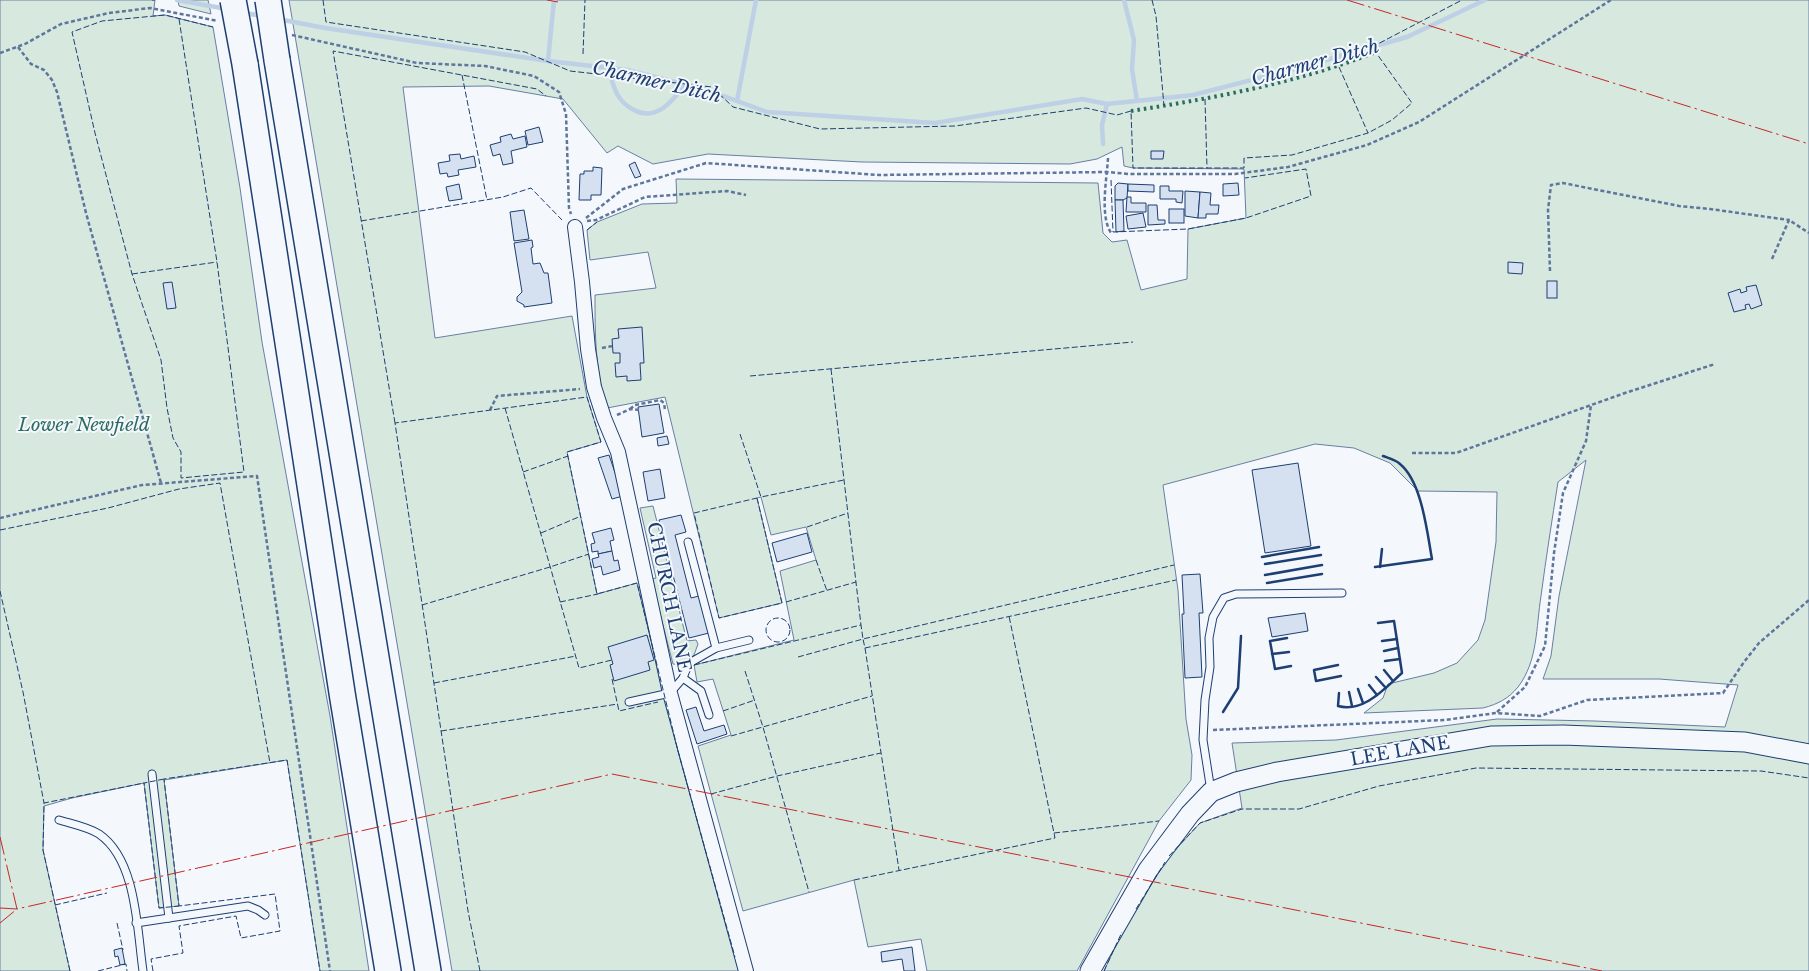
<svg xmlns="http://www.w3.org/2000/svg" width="1809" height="971" viewBox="0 0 1809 971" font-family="'Libre Baskerville',serif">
	<rect width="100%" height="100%" fill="#f4f7fb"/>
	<g fill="#d7e8df" stroke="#687fa3">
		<path d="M0 0H155L153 16 165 15 213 27 240 188 262 342 330 716 369 971H320L287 760 164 780 179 906 159 908 144 783 72 798 44 806 43 850 70 971H0Z"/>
		<path d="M178 0H208L211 14 179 6Z"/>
		<path d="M289 0H1809V971H1104L1124 928 1168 858 1200 823 1242 808 1232 743 1336 740 1497 719 1595 721 1725 727 1738 685 1659 679H1543L1551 656 1559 596 1586 460 1558 482C1552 520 1546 558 1541 596 1536 627 1538 661 1518 687 1508 699 1498 704 1483 708L1364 713 1383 698 1388 684 1434 673 1457 663 1478 640 1485 620 1496 542 1497 492 1418 491 1390 463 1354 448 1315 444 1163 485 1178 590 1186 719 1192 755 1191 780 1159 821 1077 971H927L921 939 868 947 854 880 743 911 698 746 731 735 713 679 697 682 694 665 794 640 780 571 816 560 806 527 771 535 761 497 757 498 782 603 719 618 665 397 607 408C595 371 595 334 595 295L656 288 648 252 590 260 587 230 597 222 642 204 677 203 676 179 1098 183 1103 233 1112 242 1127 240 1141 290 1187 279 1188 229 1246 218 1244 169 1133 168 1124 166 1122 147 1097 159 1070 164 862 162 708 154 653 164 618 146 607 153 563 99 489 86 403 87 435 338 572 316 587 397 601 442 567 452 597 594 637 583 678 751 739 971H452Z"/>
		<path d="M653 506 687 641 696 640 698 644 694 655 682 665 673 664 651 579 656 578 640 508Z"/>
	</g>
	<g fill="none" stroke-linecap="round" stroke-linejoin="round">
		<g stroke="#bed0e5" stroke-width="4.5">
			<path d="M177 0 227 9"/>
			<path d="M1124 0 1134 40 1132 69 1137 101"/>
			<path d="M244 13 263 16"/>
			<path d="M278 19 325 28 548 61 627 70 707 90 767 112 935 123 1082 99 1107 104 1193 95 1302 67 1407 37 1485 0"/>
			<path d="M548 61 554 0"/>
			<path d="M608 68C611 77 613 86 617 94 621 101 628 107 634 110 656 122 673 101 684 85"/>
			<path d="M737 101 756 0"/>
			<path d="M1103 144 1102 125 1107 104"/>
		</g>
	</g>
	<g fill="#d5e0f0" stroke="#1d3f73">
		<path d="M539 127 543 142 528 145 525 131Z"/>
		<path d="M511 134 513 139 525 136 527 147 511 151 513 163 503 165 500 154 493 156 490 145 501 142 500 137Z"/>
		<path d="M1151 151H1164L1163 159H1151Z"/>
		<path d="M460 154 461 159 474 156 476 167 458 170 459 175 448 177 447 173 440 174 438 163 450 161 449 155Z"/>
		<path d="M635 162 641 176 635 178 629 165Z"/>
		<path d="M593 167 602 168 601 195H591V200H579L580 174H584V171H593Z"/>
		<path d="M1118 183 1128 184 1127 198 1123 200H1115V186Z"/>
		<path d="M1238 183 1239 195 1223 196V184Z"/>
		<path d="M459 184 462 199 449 201 446 187Z"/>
		<path d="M1128 184 1154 185V192L1128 191Z"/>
		<path d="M1160 186H1169V191H1183L1182 203 1176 202V199H1160Z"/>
		<path d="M1185 191 1200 192 1198 218 1185 216Z"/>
		<path d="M1200 192 1211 193 1210 205H1219L1218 214H1206V218H1198Z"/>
		<path d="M1127 197H1131V203H1146V212H1126Z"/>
		<path d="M1115 200H1123L1124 231 1116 232Z"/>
		<path d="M1148 205H1157L1158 220H1165V224L1148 225Z"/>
		<rect x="1169" y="209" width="15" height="14"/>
		<path d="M524 210 529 239 514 241 510 212Z"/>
		<path d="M1143 213 1146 227 1128 229 1126 216Z"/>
		<path d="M532 240 533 247 531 248 533 264 540 263 544 273H548L552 303 524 307V305L517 301V297L522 292 514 243Z"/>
		<path d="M1508 262 1523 263 1522 274 1508 273Z"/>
		<rect x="1547" y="281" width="10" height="17"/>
		<path d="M172 282 176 308 167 309 163 283Z"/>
		<path d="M1756 285 1762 305 1751 309 1749 304 1745 305 1746 309 1734 312 1728 293 1740 289 1741 293 1747 291 1746 287Z"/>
		<path d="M642 327 644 363H640L641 380 627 381V376L616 377 615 363H620V353H613L612 339 619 338 618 329Z"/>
		<path d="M659 404 664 433 642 437 638 407Z"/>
		<path d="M667 436 669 444 658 446 657 438Z"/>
		<path d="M609 455 623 496 612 499 598 458Z"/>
		<path d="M1298 463 1311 546 1265 553 1252 470Z"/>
		<path d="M660 469 665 498 648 501 643 472Z"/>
		<path d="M681 515 686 532 675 535 691 598 699 596 709 633 689 638 659 520Z"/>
		<path d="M611 528 614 540 610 541 612 551 598 554V551L592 552 591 544 595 543 592 533Z"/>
		<path d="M807 533 812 552 777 562 772 543Z"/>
		<path d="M612 551 614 561 618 560 620 570 603 575 601 566 594 568 592 559 599 557 598 554Z"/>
		<path d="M1200 574 1203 613H1199L1202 677 1185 678 1182 614H1184L1182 575Z"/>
		<path d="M1305 613 1308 631 1272 637 1268 618Z"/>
		<path d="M647 635 654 660 648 662 650 670 614 681 610 665 613 664 608 647Z"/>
		<path d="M696 707 704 731 724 725 727 734 697 744 686 710Z"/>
		<path d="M912 947 915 971H904L902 959 882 962 881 952Z"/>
		<path d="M122 948 125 964 120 965 118 956 115 957 114 950Z"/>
	</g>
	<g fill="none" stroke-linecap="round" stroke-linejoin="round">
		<defs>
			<g id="lane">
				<path d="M716 648 749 640"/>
				<path d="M683 678 701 691 709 715"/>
				<path d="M629 702 670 693 683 678 688 665 693 661 716 648 688 542"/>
				<path d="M152 774 169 918"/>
				<path d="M1211 791 1203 740 1205 700 1210 667 1209 638 1213 617 1224 598 1236 594 1342 593"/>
				<path d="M59 820C72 824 88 827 99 834 137 860 137 930 143 971"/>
				<path d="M136 923 248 906 258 910 265 915"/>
			</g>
			<path id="street" d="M575 227 582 282 588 349 594 387 604 418 618 452 670 693 746 971"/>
			<path id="secondary" d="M1090 971 1148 870 1190 814 1211 792 1236 782 1277 772 1491 736 1563 735 1745 742 1809 754"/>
			<g id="highway">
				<path d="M277 60 428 971"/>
				<path d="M245 64 343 699 388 971"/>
			</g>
		</defs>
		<use href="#lane" stroke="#1d3f73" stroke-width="9"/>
		<use href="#street" stroke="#1d3f73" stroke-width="16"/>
		<use href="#secondary" stroke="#1d3f73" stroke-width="21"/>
		<use href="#highway" stroke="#1d3f73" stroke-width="28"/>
		<g stroke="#5e769c" stroke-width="2.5" stroke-dasharray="4 2.5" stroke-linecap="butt">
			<path d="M292 35 417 63 485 66 534 76 559 92 566 114 569 208 571 214"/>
			<path d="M18 47 31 64 44 70 52 80 57 92 86 213 161 483"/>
			<path d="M0 53 25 44 61 24 109 13 150 8 218 21"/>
			<path d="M1108 158C1107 178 1099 218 1112 234"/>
			<path d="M586 218 623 189 706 163 879 175 1107 172 1129 174H1235L1288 167 1367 145 1419 122 1611 0"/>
			<path d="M587 221 596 220 645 197 727 191 746 195"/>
			<path d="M1772 259 1789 220 1809 233"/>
			<path d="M1550 271 1548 210 1551 185 1563 183 1679 206 1710 209 1789 220"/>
			<path d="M602 348 613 346"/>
			<path d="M630 409 635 405 660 400 664 403 665 410"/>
			<path d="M490 410 497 396 580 389"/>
			<path d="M617 415 630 409 639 410"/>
			<path d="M1412 453H1456L1625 393 1715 364"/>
			<path d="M0 518 142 485 257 476 330 971"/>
			<path d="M1497 712 1525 687 1545 646 1554 553 1563 493 1586 441 1591 405"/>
			<path d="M1213 730 1445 720 1496 713 1540 716 1587 700 1723 693 1744 662 1759 643 1809 600"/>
		</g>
		<use href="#lane" stroke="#f4f7fb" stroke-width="7"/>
		<use href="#street" stroke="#f4f7fb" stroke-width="14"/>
		<use href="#secondary" stroke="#f4f7fb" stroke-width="19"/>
		<use href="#highway" stroke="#f4f7fb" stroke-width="25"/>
		<defs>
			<g id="highway-bridge">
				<path d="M233 0 245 64"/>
				<path d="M268 0 277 60"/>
			</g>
		</defs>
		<use href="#highway-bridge" stroke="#1d3f73" stroke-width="28" stroke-linecap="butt"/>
		<use href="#highway-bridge" stroke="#f4f7fb" stroke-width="25"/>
		<path stroke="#2c6c60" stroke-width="4" stroke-dasharray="2.5 4" stroke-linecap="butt" d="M1131 111C1214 98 1297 83 1376 52"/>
		<g stroke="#1d3f73" stroke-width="1" stroke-dasharray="6 2.5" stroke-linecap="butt">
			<path d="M152 0H155"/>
			<path d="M323 0 326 22 525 52 570 71 712 87 733 107 820 129 955 126 1086 108 1117 115 1131 111 1133 168H1244V158L1292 155 1368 133 1392 120 1412 103 1372 47 1462 0"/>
			<path d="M1152 0 1156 16 1164 106"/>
			<path d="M179 19 217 262 244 472 181 478V452L173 438 167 408 161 360 132 274 95 133 72 32 102 21 165 15 213 27"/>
			<path d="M583 54 585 0"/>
			<path d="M1339 67 1368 133"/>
			<path d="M462 75 487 200"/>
			<path d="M1205 99 1207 168"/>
			<path d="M1111 180 1113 232 1188 229 1246 218 1311 196 1306 169 1245 178"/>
			<path d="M361 221 503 197 531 188 562 220"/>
			<path d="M587 230 597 222"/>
			<path d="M132 274 217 262"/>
			<path d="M831 369 861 625"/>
			<path d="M750 376 1133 342"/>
			<path d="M505 408 579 668 612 660"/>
			<path d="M395 423 333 51 537 89 546 96"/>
			<path d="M740 434 761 497 844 480"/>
			<path d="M523 472 568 456"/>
			<path d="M757 498 782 603 719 618 694 513Z"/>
			<path d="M807 527 848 513"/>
			<path d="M0 530 108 508 179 489 220 483 270 763"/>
			<path d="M541 533 581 516"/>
			<path d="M816 560 827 591"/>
			<path d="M0 591 23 692 44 803"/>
			<path d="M560 602 598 594"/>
			<path d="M786 602 856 582"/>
			<path d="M422 605 550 567 589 554"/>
			<circle cx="778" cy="630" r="12"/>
			<path d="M865 648 899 870"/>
			<path d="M798 657 863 639 865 648 1176 580"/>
			<path d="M694 665 861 625 863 639 1174 565"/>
			<path d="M745 671 763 727 809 892"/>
			<path d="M612 679 619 711 658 702"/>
			<path d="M434 683 576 656"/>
			<path d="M723 711 755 700"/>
			<path d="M441 731 618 704"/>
			<path d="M731 736 872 696"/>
			<path d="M164 779 144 783 159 908 179 906"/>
			<path d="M711 794 777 776 881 753"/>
			<path d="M1054 833 1159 821"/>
			<path d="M1169 856 1200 823 1242 809H1299L1379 786 1476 768 1761 771 1809 778"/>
			<path d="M854 880 1055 838 1009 616"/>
			<path d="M55 905 107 893"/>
			<path d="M1136 909 1165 862"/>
			<path d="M117 923 123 950"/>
			<path d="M70 971 43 850 44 803 144 783"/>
			<path d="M98 971 126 964 127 971"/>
			<path d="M153 971 151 959 183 953 179 926 236 916 241 938 280 931 275 894 179 906 164 779 287 760 320 971"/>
			<path d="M480 971 468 911 395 423 587 397 601 442 567 452 597 594 637 583 678 751 735 957"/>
			<path d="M1104 971 1122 932"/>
		</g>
		<g stroke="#1d3f73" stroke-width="2.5">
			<path d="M1262 557 1319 547"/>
			<path d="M1265 564 1321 555"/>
			<path d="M1375 567 1432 559C1427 532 1422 482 1400 464 1396 460 1388 458 1383 456"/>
			<path d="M1380 567 1382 549"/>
			<path d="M1265 575 1322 565"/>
			<path d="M1267 583 1322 574"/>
			<path d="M1287 638 1270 641 1275 669 1291 666"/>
			<path d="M1382 641 1397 639"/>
			<path d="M1384 651 1398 648"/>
			<path d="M1272 654 1289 652"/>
			<path d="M1385 661 1400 659"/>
			<path d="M1338 665 1314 670 1316 681 1341 676"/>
			<path d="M1384 670 1393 681"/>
			<path d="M1376 677 1385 687"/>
			<path d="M1369 685 1377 695"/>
			<path d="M1358 689 1363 703"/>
			<path d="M1349 692 1352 706"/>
			<path d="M1339 693 1338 706C1364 713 1385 688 1402 673L1394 621 1378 623"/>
			<path d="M1223 712 1238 688 1241 636"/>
		</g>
		<g stroke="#c62828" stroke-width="1" stroke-dasharray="18 4 2.5 4" stroke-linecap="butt">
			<path d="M547 0 558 2"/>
			<path d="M1347 0 1809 144"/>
			<path d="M0 837 17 909"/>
			<path d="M0 908 17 909 612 774 1602 971"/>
			<path d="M0 923 17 909"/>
		</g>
	</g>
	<g text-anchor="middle" stroke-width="4" stroke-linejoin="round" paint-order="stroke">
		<g font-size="18" font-style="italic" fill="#2c6c60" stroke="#f4f7fb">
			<text x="84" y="431">Lower Newfield</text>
		</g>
		<g font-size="18" fill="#1d3f73" stroke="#f4f7fb">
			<text transform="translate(669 597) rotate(78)" y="6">CHURCH LANE</text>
			<text transform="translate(1400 751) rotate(-10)" y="6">LEE LANE</text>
		</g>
		<g font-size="19" font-style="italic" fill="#1d3f73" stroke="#f4f7fb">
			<text transform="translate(1315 62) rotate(-15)" y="7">Charmer Ditch</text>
			<text transform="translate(657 81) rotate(13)" y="7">Charmer Ditch</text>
		</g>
	</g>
</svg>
